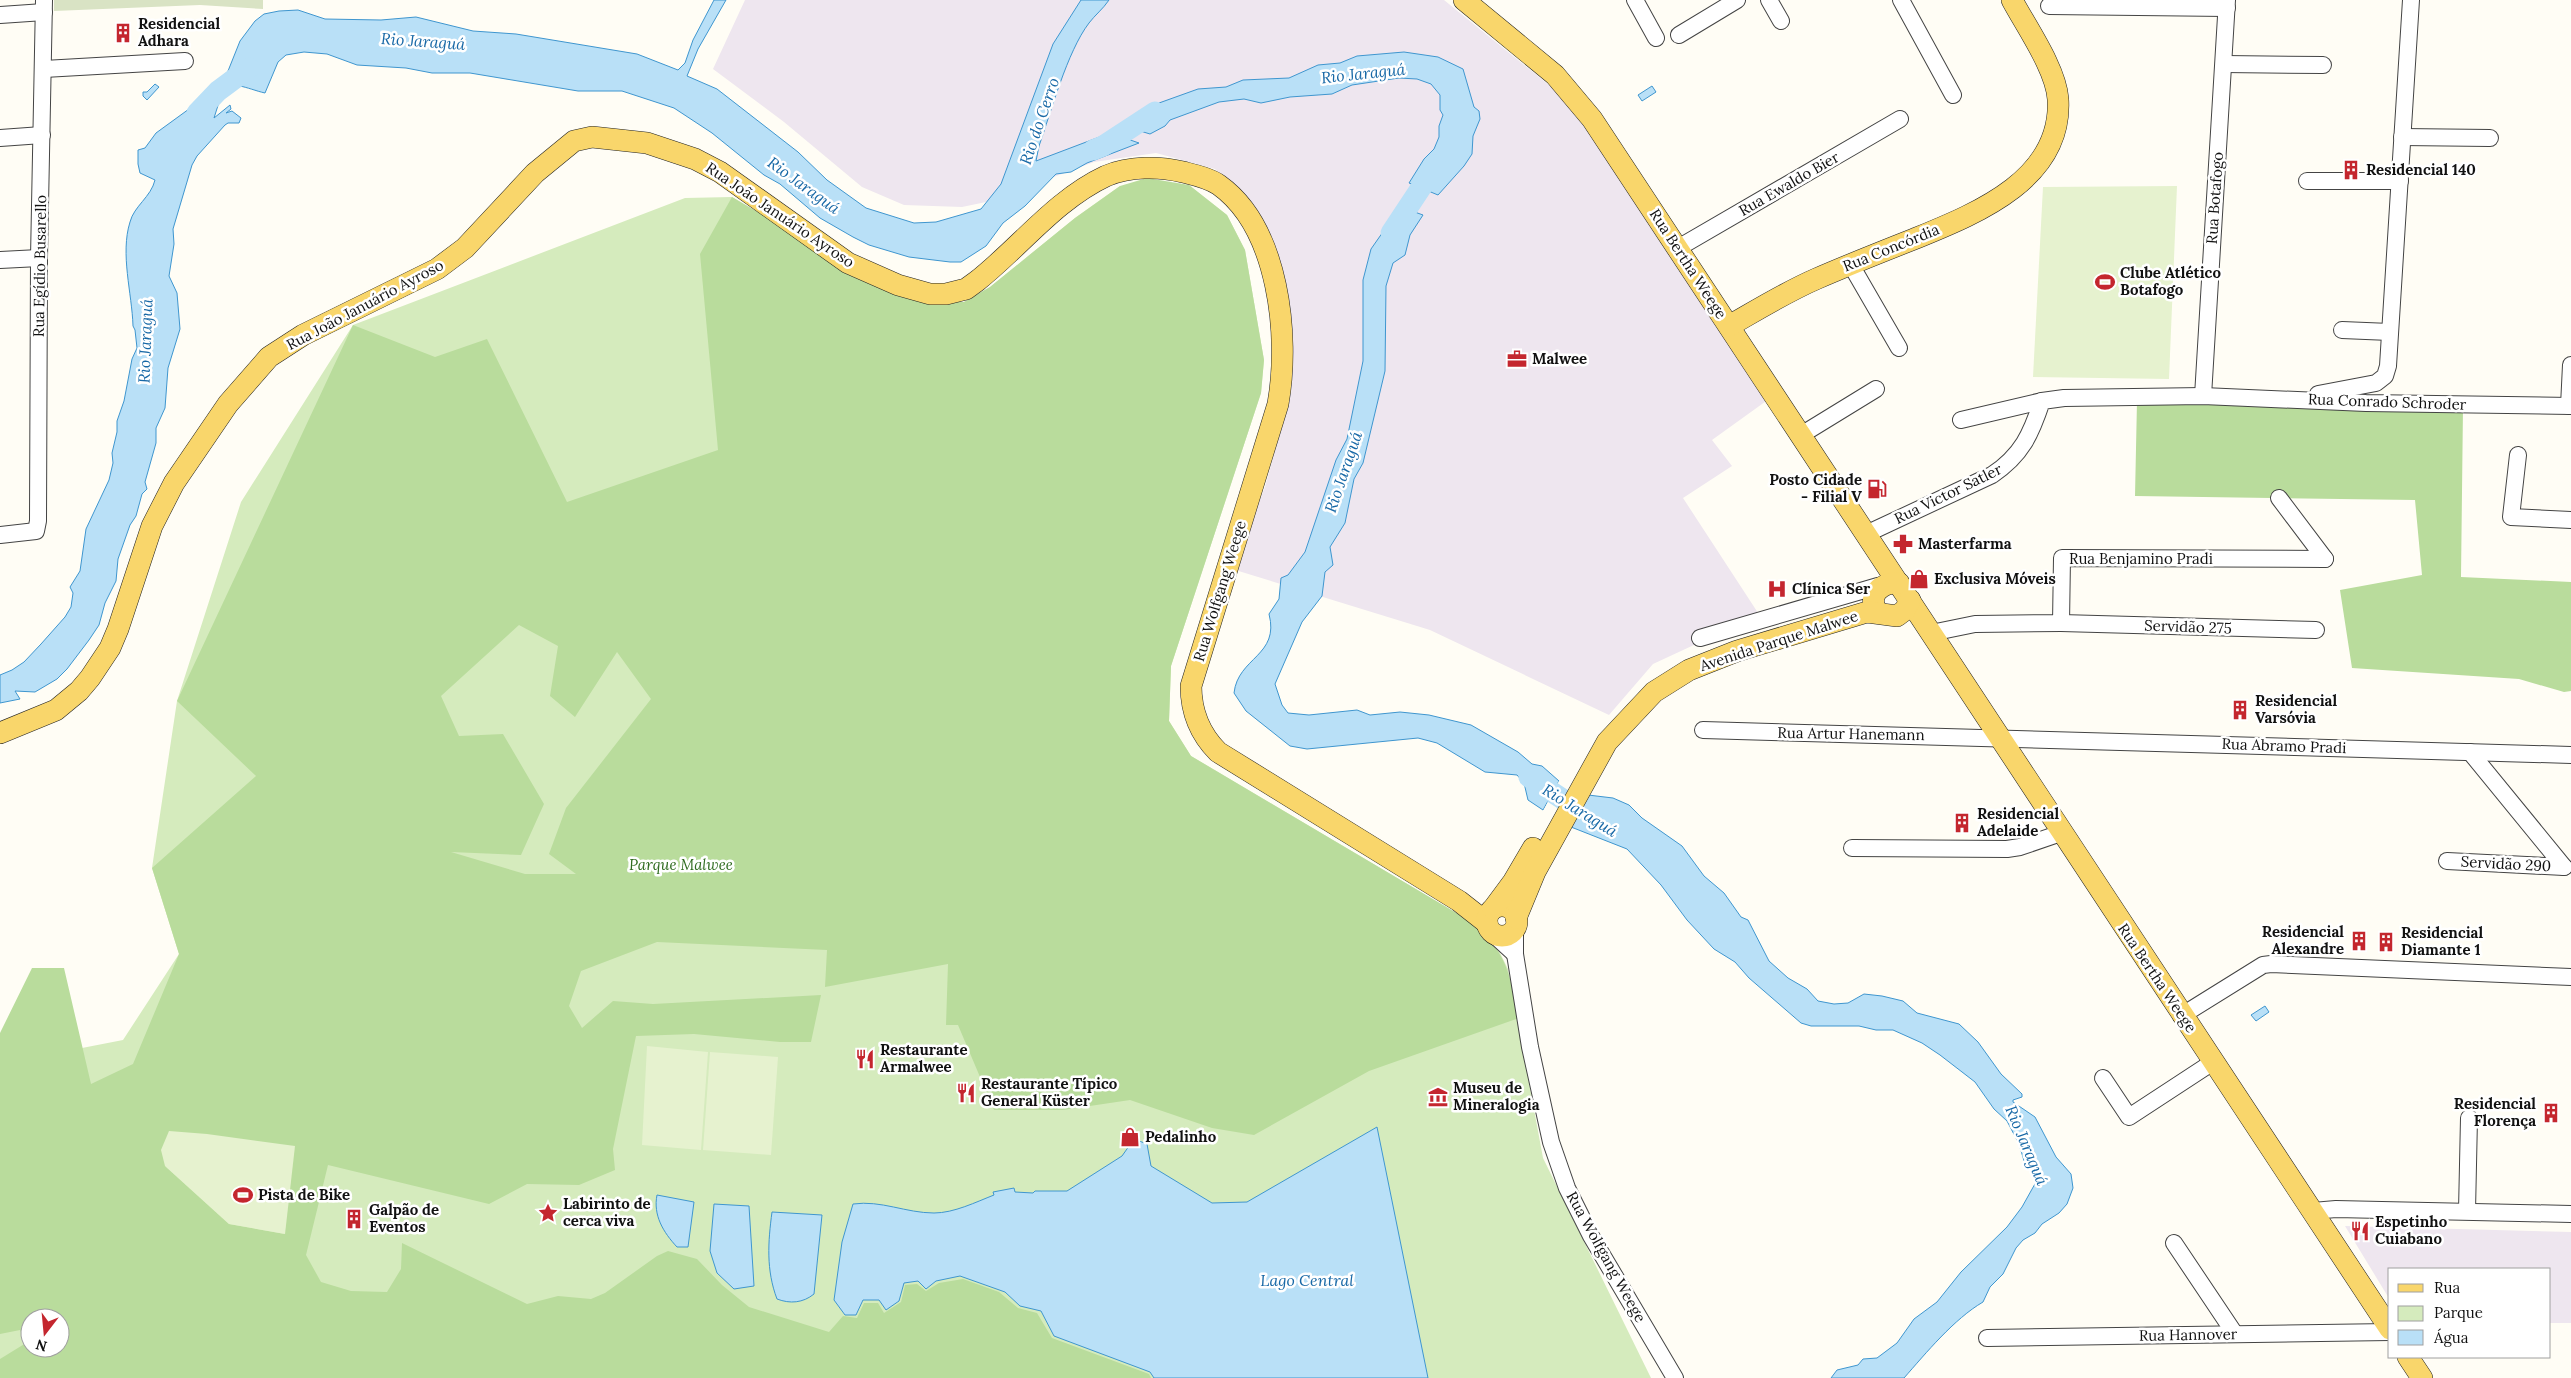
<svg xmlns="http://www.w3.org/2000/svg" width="2571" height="1378" viewBox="0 0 2571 1378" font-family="Lora,serif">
	<rect width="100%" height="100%" fill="#fffdf5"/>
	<g fill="#eee6ef">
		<path d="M745 0H1444L1581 111 1769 399 1712 440 1732 466 1683 498 1762 619 1709 638 1653 664 1609 715 1430 630 1232 569 1265 487 1291 392 1292 327 1279 262 1269 231 1250 204 1215 169 1156 153 1094 162 986 202 962 207 904 205 862 187 784 122 713 69Z"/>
		<path d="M2345 1226 2571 1232V1323H2550V1269H2390V1300Z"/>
	</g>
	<path fill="#d5ebbd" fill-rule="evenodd" d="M1189 185 1227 215 1245 250 1264 360 1261 393 1171 666 1169 721 1191 756 1475 924 1496 945 1508 969 1543 1158 1651 1378H0V1064L123 1040 179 954 152 868 177 701 241 502 353 325 685 198 732 197 866 276 930 301 964 302 990 287 1075 218 1120 186ZM30 1318H60V1348H30Z"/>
	<g fill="#b9dc9c" fill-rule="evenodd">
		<path d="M1147 178 1189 185 1227 215 1245 250 1264 360 1261 393 1171 666 1169 721 1191 756 1475 924C1509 958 1509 973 1519 1018L1369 1071 1254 1135 1212 1128 1130 1100 1063 1110H994L958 1025H946L948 964 825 987 827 950 657 942 581 971 569 1006 582 1028 613 1001 653 1004 821 995 811 1042H780L694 1034 636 1036 613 1149 615 1170 579 1185 527 1184 489 1204 328 1165 306 1255 321 1282 351 1291 387 1292 401 1269 402 1243 527 1304 558 1296 591 1299 605 1293 657 1256 668 1251 697 1259 722 1285 749 1307 829 1332 843 1316 857 1318 864 1303H878L884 1313 901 1302 905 1285 917 1284 926 1291 939 1283 963 1279 999 1292 1018 1308 1037 1313 1052 1338 1149 1374 1151 1378H0V1359L26 1343 20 1330 0 1334V1033L32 968H64L91 1084 133 1064 179 954 152 868 256 776 177 701 353 325 435 357 487 339 567 502 718 450 700 254 732 197 866 276 930 301 964 302 990 287 1075 218 1120 186ZM519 625 558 646 550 696 575 717 617 652 651 699 566 808 549 854 576 874H525L451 852 521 855 544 804 503 734 459 736 441 696ZM165 1166 285 1234 229 1224ZM30 1318H60V1348H30Z"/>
		<path d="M2137 401 2463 407 2461 577 2571 582V691L2564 692 2519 679 2352 668 2340 590 2422 575 2415 500 2135 496Z"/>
	</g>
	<path fill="#d9e3c4" d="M54 0H263V9L200 5 54 11Z"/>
	<g fill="#e6f2cf">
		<path d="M2177 186 2169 379 2033 377 2043 187Z"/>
		<path d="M647 1046 708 1052 701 1150 642 1145Z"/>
		<path d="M710 1052 778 1057 771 1155 703 1150Z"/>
		<path d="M169 1131 207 1134 295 1146 285 1234 229 1224 165 1166 161 1150Z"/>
	</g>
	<g fill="#b9e0f7" stroke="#3f96cf">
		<path d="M714 0H726L698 49 687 76 717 89 798 152 827 180 866 208 914 223 936 222 981 209 1001 184 1053 44 1081 0H1109C1103 9 1095 15 1089 23 1067 52 1051 112 1039 146L1036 161 1110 133 1139 143 1087 163 1071 172 1056 174 1025 206 1003 223 986 246 961 262H950L909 257 869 245 853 237 820 218 780 184 764 175 712 133 674 108 622 91H578L470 73H432L406 68 357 65 327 54 304 52 286 55 278 62 265 93C247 89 230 78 216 93L221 96 214 118 230 105 231 109 226 113 232 111 241 118 239 123H228L225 125 197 156 192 165 173 229 174 244 169 276 177 293 180 329 168 368 165 408 156 428V443L145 482 147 489 142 494 136 516 130 525 118 559 116 581 105 603 99 625 89 640 67 669 57 679 35 692 15 691 20 699 0 703V675L12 670 24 662 41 644 65 617 71 607 73 593 70 587 80 571 86 529 109 480 113 463 112 453 117 432V421L124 401 132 359 137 348 135 330 133 326C132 293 120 254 130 222 134 206 151 197 155 180L140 173 138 164V150L145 148 156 133 189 109 228 71 240 41 255 21 264 14 279 11 298 10 325 19 381 20 416 17 473 31 516 34 637 54 678 70 685 63 693 40Z"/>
		<path d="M1404 52 1438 57 1463 69 1474 107 1479 111 1480 119 1473 136 1472 154 1464 166 1438 195 1409 183 1424 159 1434 149 1439 137V126L1443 115 1440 110V95L1431 84 1417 79 1399 78 1352 85 1332 94 1290 97 1261 103 1244 99 1219 102 1170 120 1165 126 1150 134 1124 126 1137 120 1159 103 1198 89 1226 87 1243 80 1289 78 1318 65 1340 63 1357 56Z"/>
		<path d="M155 84 159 87 147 100 143 96V92H147Z"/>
		<path d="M1652 86 1656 92 1642 101 1638 95Z"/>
		<path d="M1398 206 1423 215 1410 235 1405 255 1393 263 1386 286 1385 371 1363 463 1354 479 1345 523 1330 547 1333 565 1325 572 1322 596 1302 622 1275 684 1282 705 1288 713 1309 715 1357 710 1370 715 1400 712 1429 715 1471 725 1518 752 1532 764 1542 766 1559 781 1543 810 1528 800 1524 783 1517 775 1485 772 1437 743 1418 738 1307 749 1290 746 1246 711 1234 693C1238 657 1280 656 1269 614L1279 599 1281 578 1288 575 1305 552 1336 460 1347 439 1363 361V280L1371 249 1392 219Z"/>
		<path d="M1588 795 1613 798 1629 805 1642 818 1682 846 1704 876 1724 893 1741 917 1748 920 1769 961 1788 978 1807 989 1818 1001 1834 1004 1848 1003 1864 994 1882 996 1903 1001 1917 1013 1959 1024 1978 1042 2001 1074 2022 1094V1097L2013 1100V1102L2035 1117 2056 1157 2071 1174 2073 1188 2067 1204 2059 1213 2042 1224 2035 1233 2023 1240 2016 1248 2003 1274 1990 1287 1983 1302C1954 1319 1926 1353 1904 1378H1831L1837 1370 1858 1365 1863 1359 1877 1358 1897 1343 1914 1319 1937 1302 1961 1272 2007 1227 2022 1207 2036 1182 2030 1169 2025 1164 2019 1144 2007 1121 1994 1109 1975 1082 1940 1055 1922 1043 1893 1030H1876L1859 1026H1811L1801 1023 1749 978 1735 962 1714 949 1687 920 1661 885 1627 849 1571 827Z"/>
		<path d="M2265 1006 2269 1012 2256 1021 2251 1015Z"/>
		<path d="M1377 1127 1428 1378H1154L1150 1372 1054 1336 1041 1311 1020 1306 1005 1292 960 1276 936 1281 926 1289 918 1281 904 1283 899 1301 886 1310 879 1300H863L856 1315H845L834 1300 842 1242 853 1204C881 1200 906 1213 934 1213 954 1213 976 1202 994 1195L993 1192 1014 1188 1015 1192 1033 1193 1035 1191H1067L1122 1156 1134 1139 1147 1144 1151 1166 1212 1203 1247 1202Z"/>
		<path d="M657 1195 694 1202 688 1247H677C663 1232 653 1215 657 1195Z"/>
		<path d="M714 1204 749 1206 754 1286 734 1289 717 1273 710 1251Z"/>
		<path d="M772 1212 822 1215 814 1294C803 1303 790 1304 777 1299 766 1270 768 1242 772 1212Z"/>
	</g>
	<path fill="#fffdf5" d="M1560 779 1561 782 1555 792 1545 812 1542 813Z"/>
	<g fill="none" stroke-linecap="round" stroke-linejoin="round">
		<g stroke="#b9e0f7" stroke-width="21">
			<path d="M197 113 218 91 249 68"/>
			<path d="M1093 150 1103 146 1155 112"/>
			<path d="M1391 233 1436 165"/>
			<path d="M1529 777 1587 815"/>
		</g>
		<defs>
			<g id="minor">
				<path d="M1635 0 1656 38"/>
				<path d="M1769 0 1781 21"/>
				<path d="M1901 0 1953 95"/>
				<path d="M2049 6 2227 8"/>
				<path d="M0 15 44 12"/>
				<path d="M1679 35 1737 0"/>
				<path d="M2224 64 2323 65"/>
				<path d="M44 69 185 61"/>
				<path d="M2402 137 2490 138"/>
				<path d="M0 138 42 135"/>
				<path d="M2307 181H2400"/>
				<path d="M1678 248 1900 119"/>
				<path d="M0 260 39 258"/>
				<path d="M1851 265 1899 348"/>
				<path d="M2342 330 2390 332"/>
				<path d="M2318 394 2376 383 2385 376 2388 366 2411 0"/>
				<path d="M2203 396 2227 0"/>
				<path d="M2569 406 2571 365"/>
				<path d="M1961 420 2042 401"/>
				<path d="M1801 435 1876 389"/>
				<path d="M2518 455 2511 517 2571 520"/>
				<path d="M2279 498 2325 559"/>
				<path d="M1866 534 1992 475C2022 455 2031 434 2042 401L2064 398 2203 396 2366 403 2571 406"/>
				<path d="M0 535 36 531 38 521 39 258 44 0"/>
				<path d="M2061 623 2316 630"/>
				<path d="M1931 633 1975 624 2061 623 2062 558 2325 559"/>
				<path d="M1700 638 1878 586"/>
				<path d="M1703 730 2571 755"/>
				<path d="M2470 752 2564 867"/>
				<path d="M1852 848 2007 849 2020 847 2061 833"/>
				<path d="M2447 861 2564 867"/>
				<path d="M1515 927V954L1530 1047 1551 1142 1567 1188 1591 1236 1675 1378"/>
				<path d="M1491 932 1515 954"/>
				<path d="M2181 1016 2263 965 2271 964 2571 977"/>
				<path d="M2103 1078 2129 1117 2213 1062"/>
				<path d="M2313 1211 2336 1209 2571 1214"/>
				<path d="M2467 1211 2469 1118"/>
				<path d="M2174 1243 2235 1334"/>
				<path d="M1987 1338 2390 1332"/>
			</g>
			<g id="major">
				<path d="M1464 0 1555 75 1592 119 2390 1329"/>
				<path d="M1729 326C1757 310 1786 292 1816 279 1848 265 1881 252 1914 239 1975 214 2063 180 2058 99 2056 69 2027 28 2012 0"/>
				<path d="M1878 613C1865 595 1882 582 1899 583"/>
				<path d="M0 733 56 710 79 691 90 678 110 648 118 629 152 526 174 483 228 404 269 357 303 335 437 269 465 248 535 173 574 141 592 137 647 143 695 159 720 172 848 263 898 285 930 294H946L966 289 977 281C1020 247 1055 200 1106 176 1129 166 1159 166 1183 172 1195 175 1209 178 1219 185 1279 228 1290 336 1278 404L1191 686C1191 712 1199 733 1218 752L1459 901 1487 923"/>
				<circle cx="1502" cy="921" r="15"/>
				<path d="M1493 909 1513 882 1533 848"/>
				<path d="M1516 918 1535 872 1607 742 1654 692 1689 670 1737 651 1867 612 1897 616 1905 610 1910 600"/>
				<path d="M2408 1357 2422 1378"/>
			</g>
		</defs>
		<use href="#minor" stroke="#444" stroke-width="18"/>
		<use href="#major" stroke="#222" stroke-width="22"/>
		<use href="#minor" stroke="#fff" stroke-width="16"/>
		<use href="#major" stroke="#f9d66b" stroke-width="21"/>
	</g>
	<defs>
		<symbol id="building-bare" viewBox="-9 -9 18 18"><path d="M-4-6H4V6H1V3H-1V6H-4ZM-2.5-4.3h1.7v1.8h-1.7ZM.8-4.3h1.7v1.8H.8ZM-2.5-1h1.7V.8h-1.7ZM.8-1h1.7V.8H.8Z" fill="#c4262e" stroke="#fff" stroke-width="2.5" paint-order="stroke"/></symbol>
		<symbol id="stadium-bare" viewBox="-9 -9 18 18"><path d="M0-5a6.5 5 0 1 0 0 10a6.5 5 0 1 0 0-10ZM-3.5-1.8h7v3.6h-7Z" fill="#c4262e" stroke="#fff" stroke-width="2.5" paint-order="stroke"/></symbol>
		<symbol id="office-bare" viewBox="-9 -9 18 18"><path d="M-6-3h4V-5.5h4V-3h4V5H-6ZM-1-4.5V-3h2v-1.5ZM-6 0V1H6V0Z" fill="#c4262e" stroke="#fff" stroke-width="2.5" paint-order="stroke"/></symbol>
		<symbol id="fuel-bare" viewBox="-9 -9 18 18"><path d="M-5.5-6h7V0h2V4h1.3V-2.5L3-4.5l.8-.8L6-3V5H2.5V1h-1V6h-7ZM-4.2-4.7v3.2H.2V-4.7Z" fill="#c4262e" stroke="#fff" stroke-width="2.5" paint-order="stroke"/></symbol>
		<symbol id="pharmacy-bare" viewBox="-9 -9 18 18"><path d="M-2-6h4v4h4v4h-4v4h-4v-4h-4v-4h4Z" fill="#c4262e" stroke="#fff" stroke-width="2.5" paint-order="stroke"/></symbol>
		<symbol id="shop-bare" viewBox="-9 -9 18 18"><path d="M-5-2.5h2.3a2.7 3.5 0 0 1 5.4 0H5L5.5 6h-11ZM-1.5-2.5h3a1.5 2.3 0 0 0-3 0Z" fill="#c4262e" stroke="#fff" stroke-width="2.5" paint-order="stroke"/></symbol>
		<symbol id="hospital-bare" viewBox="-9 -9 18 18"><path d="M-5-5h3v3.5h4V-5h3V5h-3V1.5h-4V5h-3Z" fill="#c4262e" stroke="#fff" stroke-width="2.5" paint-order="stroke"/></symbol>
		<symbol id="restaurant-bare" viewBox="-9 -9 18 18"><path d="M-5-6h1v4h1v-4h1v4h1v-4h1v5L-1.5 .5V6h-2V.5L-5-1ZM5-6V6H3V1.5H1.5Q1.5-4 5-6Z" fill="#c4262e" stroke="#fff" stroke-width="2.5" paint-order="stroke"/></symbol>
		<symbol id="museum-bare" viewBox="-9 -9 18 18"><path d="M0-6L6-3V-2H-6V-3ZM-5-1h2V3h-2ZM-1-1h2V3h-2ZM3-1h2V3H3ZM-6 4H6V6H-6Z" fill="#c4262e" stroke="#fff" stroke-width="2.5" paint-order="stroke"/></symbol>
		<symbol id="sight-bare" viewBox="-9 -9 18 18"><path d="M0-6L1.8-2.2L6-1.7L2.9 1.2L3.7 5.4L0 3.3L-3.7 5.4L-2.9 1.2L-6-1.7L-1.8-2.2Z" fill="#c4262e" stroke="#fff" stroke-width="2.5" paint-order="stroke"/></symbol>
	</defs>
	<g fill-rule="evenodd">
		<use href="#building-bare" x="109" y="19" width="28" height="28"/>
		<use href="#building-bare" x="2337" y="156" width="28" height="28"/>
		<use href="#stadium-bare" x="2091" y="268" width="28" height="28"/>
		<use href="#office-bare" x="1503" y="345" width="28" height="28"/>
		<use href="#fuel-bare" x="1863" y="475" width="28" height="28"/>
		<use href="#pharmacy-bare" x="1889" y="530" width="28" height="28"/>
		<use href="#shop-bare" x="1905" y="565" width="28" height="28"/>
		<use href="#hospital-bare" x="1763" y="575" width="28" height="28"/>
		<use href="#building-bare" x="2226" y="696" width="28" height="28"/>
		<use href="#building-bare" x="1948" y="809" width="28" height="28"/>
		<use href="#building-bare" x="2345" y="927" width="28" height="28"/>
		<use href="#building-bare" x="2372" y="928" width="28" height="28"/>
		<use href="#restaurant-bare" x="851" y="1045" width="28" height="28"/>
		<use href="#restaurant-bare" x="952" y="1079" width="28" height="28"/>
		<use href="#museum-bare" x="1424" y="1083" width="28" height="28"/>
		<use href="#building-bare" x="2537" y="1099" width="28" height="28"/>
		<use href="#shop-bare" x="1116" y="1123" width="28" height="28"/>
		<use href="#stadium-bare" x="229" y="1181" width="28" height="28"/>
		<use href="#sight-bare" x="534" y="1199" width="28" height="28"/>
		<use href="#building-bare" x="340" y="1205" width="28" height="28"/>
		<use href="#restaurant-bare" x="2346" y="1217" width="28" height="28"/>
	</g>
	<g text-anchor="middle" stroke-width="5" stroke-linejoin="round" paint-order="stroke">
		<g font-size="15" font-weight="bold" fill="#111" stroke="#fff" text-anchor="start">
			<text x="138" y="29">Residencial<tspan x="138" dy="17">Adhara</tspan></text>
			<text x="2366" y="175">Residencial 140</text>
			<text x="2120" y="278">Clube Atlético<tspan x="2120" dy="17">Botafogo</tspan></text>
			<text x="1532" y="364">Malwee</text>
			<text x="1862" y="485" text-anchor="end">Posto Cidade<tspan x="1862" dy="17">- Filial V</tspan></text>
			<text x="1918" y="549">Masterfarma</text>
			<text x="1934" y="584">Exclusiva Móveis</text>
			<text x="1792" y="594">Clínica Ser</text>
			<text x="2255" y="706">Residencial<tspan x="2255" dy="17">Varsóvia</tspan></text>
			<text x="1977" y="819">Residencial<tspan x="1977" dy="17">Adelaide</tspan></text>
			<text x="2344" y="937" text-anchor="end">Residencial<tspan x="2344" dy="17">Alexandre</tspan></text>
			<text x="2401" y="938">Residencial<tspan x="2401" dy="17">Diamante 1</tspan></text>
			<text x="880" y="1055">Restaurante<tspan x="880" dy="17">Armalwee</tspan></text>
			<text x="981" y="1089">Restaurante Típico<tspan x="981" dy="17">General Küster</tspan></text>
			<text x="1453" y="1093">Museu de<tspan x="1453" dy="17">Mineralogia</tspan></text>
			<text x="2536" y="1109" text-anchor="end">Residencial<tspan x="2536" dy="17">Florença</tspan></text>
			<text x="1145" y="1142">Pedalinho</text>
			<text x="258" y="1200">Pista de Bike</text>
			<text x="563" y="1209">Labirinto de<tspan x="563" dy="17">cerca viva</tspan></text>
			<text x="369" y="1215">Galpão de<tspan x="369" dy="17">Eventos</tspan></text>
			<text x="2375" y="1227">Espetinho<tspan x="2375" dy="17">Cuiabano</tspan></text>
		</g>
		<g font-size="15" fill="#111" stroke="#fff">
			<text transform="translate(1789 184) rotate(-30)" y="5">Rua Ewaldo Bier</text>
			<text transform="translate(2215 198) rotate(-86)" y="5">Rua Botafogo</text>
			<text transform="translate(780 215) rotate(34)" y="5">Rua João Januário Ayroso</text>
			<text transform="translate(1891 248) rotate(-22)" y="5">Rua Concórdia</text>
			<text transform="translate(1688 264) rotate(57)" y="5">Rua Bertha Weege</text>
			<text transform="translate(40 266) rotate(-89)" y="5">Rua Egídio Busarello</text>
			<text transform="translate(365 305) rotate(-28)" y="5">Rua João Januário Ayroso</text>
			<text transform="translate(2387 402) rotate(2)" y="5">Rua Conrado Schroder</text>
			<text transform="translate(1948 494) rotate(-26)" y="5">Rua Victor Satler</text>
			<text x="2141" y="564">Rua Benjamino Pradi</text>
			<text transform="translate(1220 591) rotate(-73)" y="5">Rua Wolfgang Weege</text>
			<text transform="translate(2188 627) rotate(2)" y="5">Servidão 275</text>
			<text transform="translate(1779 641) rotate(-18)" y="5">Avenida Parque Malwee</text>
			<text transform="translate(1851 734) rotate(1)" y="5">Rua Artur Hanemann</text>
			<text transform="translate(2284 746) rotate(2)" y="5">Rua Abramo Pradi</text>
			<text transform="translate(2506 864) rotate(3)" y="5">Servidão 290</text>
			<text transform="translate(2157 978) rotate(56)" y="5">Rua Bertha Weege</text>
			<text transform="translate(1606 1257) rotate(61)" y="5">Rua Wolfgang Weege</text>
			<text transform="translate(2188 1335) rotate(-1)" y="5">Rua Hannover</text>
		</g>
		<g font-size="15" font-style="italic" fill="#2f6b1f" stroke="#fff">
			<text x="681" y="870">Parque Malwee</text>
		</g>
		<g font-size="16" font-style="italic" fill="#1768a6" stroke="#fff">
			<text transform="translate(423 41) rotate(4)" y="6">Rio Jaraguá</text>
			<text transform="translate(1363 73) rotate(-6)" y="6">Rio Jaraguá</text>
			<text transform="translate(1039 121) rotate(-71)" y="6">Rio do Cerro</text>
			<text transform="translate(804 185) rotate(36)" y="6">Rio Jaraguá</text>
			<text transform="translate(145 341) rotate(-88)" y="6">Rio Jaraguá</text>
			<text transform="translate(1343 472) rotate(-71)" y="6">Rio Jaraguá</text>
			<text transform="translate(1580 810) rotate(32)" y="6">Rio Jaraguá</text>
			<text transform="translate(2027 1145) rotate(67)" y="6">Rio Jaraguá</text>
			<text x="1307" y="1286">Lago Central</text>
		</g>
	</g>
	<rect x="2388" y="1268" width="162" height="90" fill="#ffffff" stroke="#a0a0a0"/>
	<rect x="2398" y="1284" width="25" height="8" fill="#f9d66b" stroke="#a0a0a0"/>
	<text x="2434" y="1293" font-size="15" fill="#111111">Rua</text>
	<rect x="2398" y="1306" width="25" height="15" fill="#d5ebbd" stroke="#a0a0a0"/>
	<text x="2434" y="1318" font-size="15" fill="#111111">Parque</text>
	<rect x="2398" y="1330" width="25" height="15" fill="#b9e0f7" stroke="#a0a0a0"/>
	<text x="2434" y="1343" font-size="15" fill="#111111">Água</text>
	<g transform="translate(45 1333) rotate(196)"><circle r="24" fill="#ffffff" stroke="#a0a0a0"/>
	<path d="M0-4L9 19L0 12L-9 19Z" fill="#c4262e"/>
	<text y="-8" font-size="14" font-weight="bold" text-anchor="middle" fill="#111111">N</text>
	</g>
</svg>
